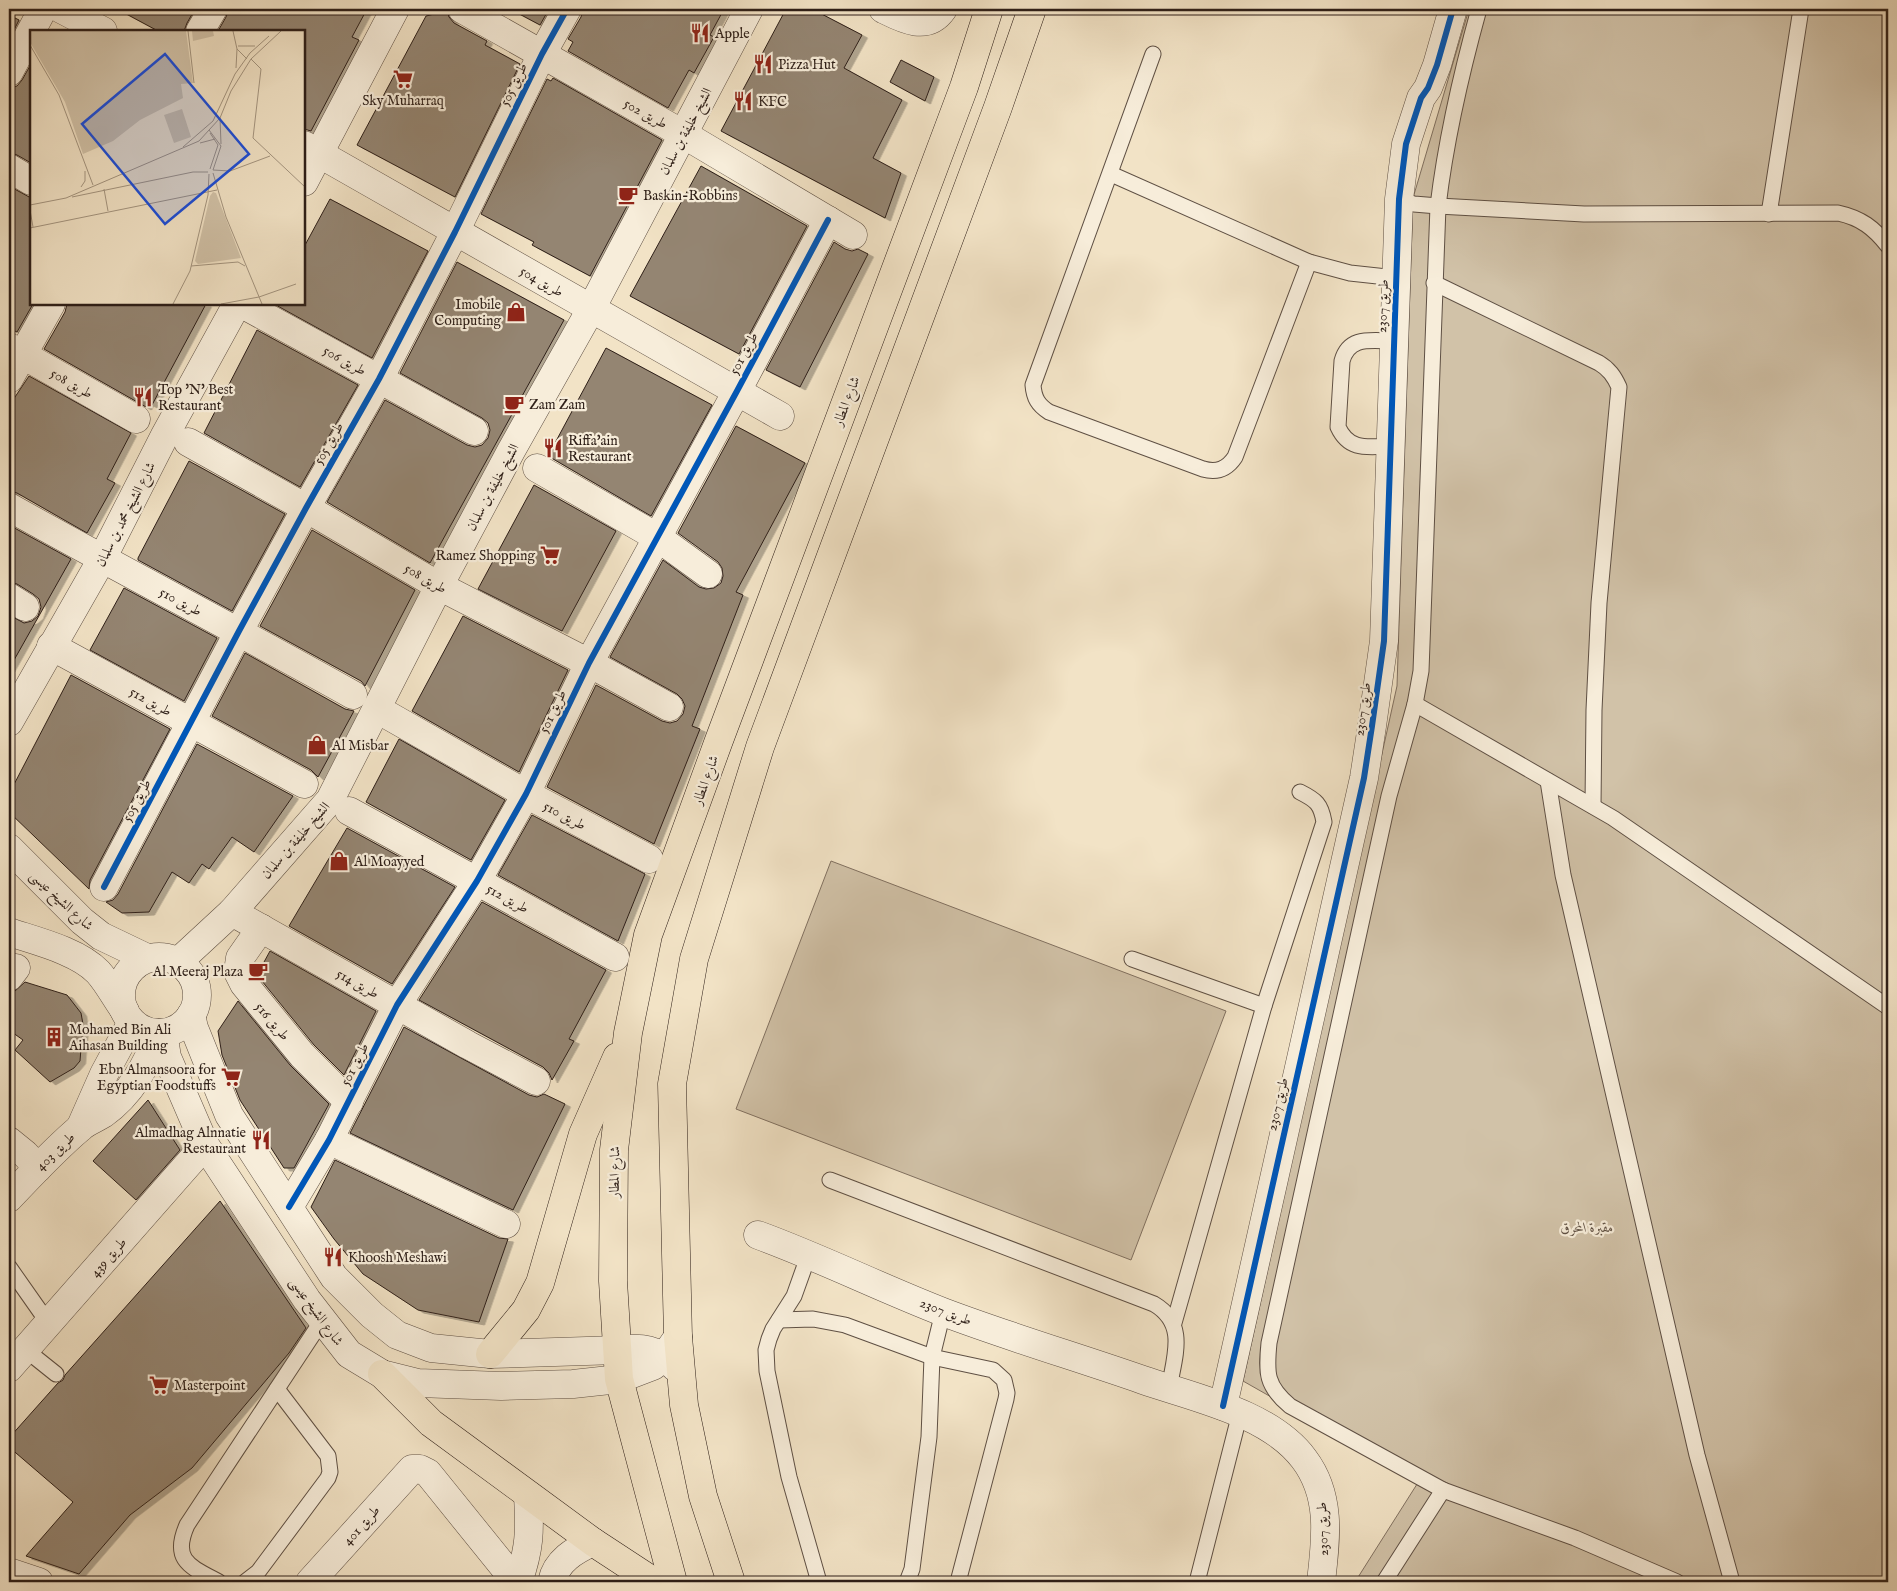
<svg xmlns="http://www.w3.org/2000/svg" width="1897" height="1591" viewBox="0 0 1897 1591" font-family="'IM FELL English',Amiri,serif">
	<defs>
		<filter id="shadow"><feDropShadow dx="5.5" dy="3" stdDeviation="0" flood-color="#0004"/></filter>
	</defs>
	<rect width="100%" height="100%" fill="#f2e3c6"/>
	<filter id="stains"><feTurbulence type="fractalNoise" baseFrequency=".004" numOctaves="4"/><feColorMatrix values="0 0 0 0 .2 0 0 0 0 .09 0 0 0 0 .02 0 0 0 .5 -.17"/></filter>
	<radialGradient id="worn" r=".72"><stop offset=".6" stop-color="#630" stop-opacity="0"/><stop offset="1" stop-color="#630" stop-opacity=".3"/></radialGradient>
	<g fill="#d1c2a8" stroke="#807060">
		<path d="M1469 9H1888V1582H1355L1419 1481 1243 1381 1397 686 1413 198Z"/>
		<path d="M831 861 1226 1011 1131 1260 736 1109Z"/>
	</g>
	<g fill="#948572" stroke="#2e1f18" filter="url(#shadow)">
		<path d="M117 9H195L187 23 184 31H158Z"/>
		<path d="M229 9H367L352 37 359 40 311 131 304 129V31H218L226 17Z"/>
		<path d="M510 9H549L540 25Z"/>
		<path d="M583 9H724L710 35 714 37 694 73 689 70 668 108 568 51 573 42 568 39 581 17Z"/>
		<path d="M786 9H812L862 35 844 68 902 100 873 158 901 173 885 218 721 131Z"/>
		<path d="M447 11 449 17 454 23 487 41 485 45 520 64 455 197 357 145 426 16Z"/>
		<path d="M9 15 19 20 9 40Z"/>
		<path d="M901 60 934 77 925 101 890 82Z"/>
		<path d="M31 64V163L17 155 9 152V88L17 86 22 80Z"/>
		<path d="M553 78 662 140 590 276 532 245 534 242 481 214 547 79 551 81Z"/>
		<path d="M701 166 807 226 739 354 630 296Z"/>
		<path d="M9 186 31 198V304H33L17 332 9 328Z"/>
		<path d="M330 199 428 251 372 358 274 304H304V247Z"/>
		<path d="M834 242 845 249 852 251 858 249 868 254 800 387 766 370Z"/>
		<path d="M457 262 564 320 430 563 327 502 385 400 467 445 475 447 482 445 488 438 490 430 488 423 482 418 400 373Z"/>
		<path d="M67 304H206L152 405 148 403 146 407 44 349 65 312Z"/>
		<path d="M257 330 358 385 300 487 204 433Z"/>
		<path d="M606 348 712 405 651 516 548 456Z"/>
		<path d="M29 376 131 433 107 479 115 483 87 533 17 493 9 491V406Z"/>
		<path d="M736 426 805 463 736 592 743 595 692 726 700 729 654 844 547 787 596 685 662 721 670 723 677 721 683 714 685 706 682 699 677 694 610 657 663 560 699 587 706 589 714 588 721 583 723 576 722 568 718 562 678 533Z"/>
		<path d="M189 461 285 514 232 611 138 560V558Z"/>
		<path d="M534 485 616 531 562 631 478 589Z"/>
		<path d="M9 525 71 559 9 669V615L24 623 32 621 38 616 41 607 39 599 33 594 17 584 9 582Z"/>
		<path d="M312 530 415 590 365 686 361 681 260 626Z"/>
		<path d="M124 588 217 638 184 701 90 650Z"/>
		<path d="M463 616 568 670 519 772 412 711Z"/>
		<path d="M245 653 345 709 354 711 318 777 311 770 212 716Z"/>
		<path d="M71 675 170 729 90 880 89 889 9 812V794Z"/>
		<path d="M399 739 505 800 471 860 366 802Z"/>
		<path d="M197 744 293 796 254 852 232 837 209 869 202 864 189 883 172 872 149 912 122 913 106 902 113 900 118 894Z"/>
		<path d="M532 815 645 874 618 941 498 875Z"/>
		<path d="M347 828 455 887 392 984 289 926Z"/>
		<path d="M482 902 606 970 569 1039 574 1041 552 1080 549 1073 543 1067 419 1000Z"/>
		<path d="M270 951 376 1011 344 1075 314 1045 257 975Z"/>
		<path d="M25 982 67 995 81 1013 83 1024 80 1061 74 1068 50 1082 15 1050 23 1040 9 1030V992L15 991Z"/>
		<path d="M238 1001 290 1065 329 1104 294 1168H284L240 1100 222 1055 218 1031Z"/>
		<path d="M404 1027 529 1095 537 1097 544 1094 565 1104 513 1210 350 1133Z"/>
		<path d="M148 1100 180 1150 136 1200 93 1161Z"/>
		<path d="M335 1160 499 1238 508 1239 479 1322 418 1310 363 1274 334 1239 311 1207Z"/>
		<path d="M220 1201 306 1328 289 1353 192 1468 130 1515 79 1574 26 1556 73 1502 9 1447V1438L58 1383 63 1380 65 1375Z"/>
	</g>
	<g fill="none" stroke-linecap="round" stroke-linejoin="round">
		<defs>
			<g id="service">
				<path d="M1479 9C1461 74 1446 139 1438 206L1421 671 1415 704 1389 796 1269 1343C1266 1373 1266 1386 1290 1406L1443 1490 1575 1538 1677 1582"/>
				<path d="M1153 54 1033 385C1034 398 1038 405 1049 412L1203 469C1217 473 1227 469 1235 457L1309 262"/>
				<path d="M1111 174 1309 262 1350 273 1396 278"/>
				<path d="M1399 199 1414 204 1438 206 1584 214 1838 213C1861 218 1874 228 1888 246"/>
				<path d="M1769 214 1801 9"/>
				<path d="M1434 283 1599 363C1609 369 1614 376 1619 387L1599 603 1594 710 1593 806"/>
				<path d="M1390 446C1367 447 1349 451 1338 427L1342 361C1349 335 1372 341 1394 341"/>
				<path d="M1415 704 1613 818 1888 1007"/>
				<path d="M1548 781 1563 875 1697 1455 1732 1582"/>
				<path d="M1132 959 1264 1006"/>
				<path d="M830 1180 1154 1304C1188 1324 1174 1357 1169 1389"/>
				<path d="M809 1254 794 1296 773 1329 769 1339 766 1350 767 1371 789 1477 819 1582"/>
				<path d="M9 1267 49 1324"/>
				<path d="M779 1320 813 1319 845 1325 932 1357 993 1370 1004 1380 1007 1393 1006 1399 958 1582"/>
				<path d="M1174 1323 1264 1006 1324 822C1321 804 1316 800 1300 792"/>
				<path d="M26 1350 56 1374"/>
				<path d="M219 1582C191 1567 171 1561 187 1525L323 1319"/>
				<path d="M245 1582 258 1572 328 1478 330 1472 328 1456 277 1389"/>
				<path d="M907 1582 912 1569 929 1437 932 1357 943 1312"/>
				<path d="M1197 1582 1240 1413"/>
				<path d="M1384 1582 1443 1490"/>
			</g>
			<g id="minor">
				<path d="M61 9 103 31"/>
				<path d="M462 9 683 134 853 235"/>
				<path d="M883 9C903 19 927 32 943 9"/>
				<path d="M200 31 213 9"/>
				<path d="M9 72 43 9"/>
				<path d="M304 145 780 416"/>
				<path d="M9 168 31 181"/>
				<path d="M242 304 474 431"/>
				<path d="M9 347 136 419"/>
				<path d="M9 379 51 304"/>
				<path d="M188 442 306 508 439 586 589 663 669 707"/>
				<path d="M537 468 657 537 708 574"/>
				<path d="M9 507C123 571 239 631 353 695"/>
				<path d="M9 597 25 607"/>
				<path d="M51 646 304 784"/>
				<path d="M377 709 526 794 649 859"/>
				<path d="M349 811 615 957"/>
				<path d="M104 887 239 631 306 508 379 379 455 232 542 54 567 9"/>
				<path d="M232 912 468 1045 536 1081"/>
				<path d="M261 928 240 958 238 972 244 984 302 1055 349 1102"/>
				<path d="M9 977 16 968"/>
				<path d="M329 1140 506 1224"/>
				<path d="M9 1141 25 1154 38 1168"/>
				<path d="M289 1207 329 1140 397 1005 477 881 526 794 589 663 737 391 828 220"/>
				<path d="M758 1235C821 1258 881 1288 943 1312 1009 1337 1077 1357 1143 1380 1195 1398 1270 1413 1304 1459 1332 1496 1326 1539 1321 1582"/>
				<path d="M9 1368 205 1145"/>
				<path d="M1223 1406 1364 778 1372 726 1384 641 1399 199 1406 144 1421 98 1428 88 1437 65 1453 9"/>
				<path d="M9 1572 39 1582"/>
				<path d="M310 1582 412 1469H420L428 1473 516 1582"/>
				<path d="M518 1582C530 1548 530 1531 528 1495"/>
				<path d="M552 1582C556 1561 575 1550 593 1542"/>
			</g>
			<g id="tertiary">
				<path d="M304 182 395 9"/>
				<path d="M9 722 102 559 164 437 237 304"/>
				<path d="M9 848 82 921 101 936 147 958"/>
				<path d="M9 932C36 941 78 951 98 972 108 983 116 999 125 1011"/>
				<circle cx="159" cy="995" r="38"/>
				<path d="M179 961 232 912 330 800 439 586 511 451 591 309 749 9"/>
				<path d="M191 1015 194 1028 229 1115 334 1277 372 1315 397 1335 431 1348 490 1354 618 1350C641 1347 658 1348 675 1367"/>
				<path d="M163 1033 167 1057 205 1145 307 1300 349 1354 382 1374 418 1383 501 1386 573 1384 619 1379 653 1366 664 1357 678 1337"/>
				<path d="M81 1126 104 1074 132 1022"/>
				<path d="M9 1198C32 1174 55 1149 80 1128 86 1122 95 1119 103 1114 131 1094 147 1065 159 1033"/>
			</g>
			<g id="primary">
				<path d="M490 1354 526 1310 540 1283 583 1134 617 1057"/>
				<path d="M382 1374 431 1423 593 1542 654 1582"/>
				<path d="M673 1582 619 1379 613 1281 614 1150 628 1033 648 935 718 743 964 87 989 9"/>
				<path d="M731 1582 703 1496 684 1405 678 1337 672 1084 694 959 760 747 998 107 1032 9"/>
			</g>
		</defs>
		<use href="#service" stroke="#5f5044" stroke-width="17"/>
		<use href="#minor" stroke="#5f5044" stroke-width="29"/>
		<use href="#tertiary" stroke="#5f5044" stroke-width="29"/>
		<use href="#primary" stroke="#2e1f18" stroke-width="29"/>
		<use href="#service" stroke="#f7edda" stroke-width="15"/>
		<use href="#minor" stroke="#f7edda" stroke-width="28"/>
		<use href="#tertiary" stroke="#f7edda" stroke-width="28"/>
		<use href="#primary" stroke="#f2e3c6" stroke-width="28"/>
		<defs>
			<g id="cycleway">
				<path d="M104 887 239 631 306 508 379 379 455 232 542 54 567 9"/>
				<path d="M289 1207 329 1140 397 1005 477 881 526 794 589 663 737 391 828 220"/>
				<path d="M1223 1406 1364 778 1372 726 1384 641 1399 199 1406 144 1421 98 1428 88 1437 65 1453 9"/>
			</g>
		</defs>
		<use href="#cycleway" stroke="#f7edda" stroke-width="9"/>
		<use href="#cycleway" stroke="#0057b8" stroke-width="6"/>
	</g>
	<defs>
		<symbol id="restaurant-bare" viewBox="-9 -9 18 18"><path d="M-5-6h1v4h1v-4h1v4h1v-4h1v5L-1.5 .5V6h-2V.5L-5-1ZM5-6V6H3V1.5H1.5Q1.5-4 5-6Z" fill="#8f2418" stroke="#f7edda" stroke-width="2.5" paint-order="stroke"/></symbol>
		<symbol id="supermarket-bare" viewBox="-9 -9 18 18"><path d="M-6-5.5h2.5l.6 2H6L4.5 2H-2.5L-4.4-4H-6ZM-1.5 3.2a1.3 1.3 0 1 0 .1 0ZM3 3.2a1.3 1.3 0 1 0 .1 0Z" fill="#8f2418" stroke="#f7edda" stroke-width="2.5" paint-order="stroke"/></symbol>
		<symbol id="cafe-bare" viewBox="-9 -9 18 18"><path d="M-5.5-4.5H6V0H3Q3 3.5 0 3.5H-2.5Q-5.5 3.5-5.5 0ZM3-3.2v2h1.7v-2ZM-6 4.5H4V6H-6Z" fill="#8f2418" stroke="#f7edda" stroke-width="2.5" paint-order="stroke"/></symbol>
		<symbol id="shop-bare" viewBox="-9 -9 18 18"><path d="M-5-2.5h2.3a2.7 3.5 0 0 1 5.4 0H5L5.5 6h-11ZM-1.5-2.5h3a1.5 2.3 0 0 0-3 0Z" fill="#8f2418" stroke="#f7edda" stroke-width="2.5" paint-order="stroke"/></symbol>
		<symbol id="building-bare" viewBox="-9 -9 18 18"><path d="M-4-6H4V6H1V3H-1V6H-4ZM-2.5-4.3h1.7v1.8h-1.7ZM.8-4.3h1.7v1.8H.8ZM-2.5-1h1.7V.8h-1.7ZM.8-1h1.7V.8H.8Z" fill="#8f2418" stroke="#f7edda" stroke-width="2.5" paint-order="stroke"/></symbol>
	</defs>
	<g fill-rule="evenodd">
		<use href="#restaurant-bare" x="686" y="19" width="28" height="28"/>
		<use href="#restaurant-bare" x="749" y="50" width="28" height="28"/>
		<use href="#supermarket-bare" x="389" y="65" width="28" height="28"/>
		<use href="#restaurant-bare" x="729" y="87" width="28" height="28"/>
		<use href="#cafe-bare" x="614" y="181" width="28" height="28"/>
		<use href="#shop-bare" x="502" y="298" width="28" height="28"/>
		<use href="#restaurant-bare" x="129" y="383" width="28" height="28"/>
		<use href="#cafe-bare" x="500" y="390" width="28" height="28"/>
		<use href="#restaurant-bare" x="539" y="434" width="28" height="28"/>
		<use href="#supermarket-bare" x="536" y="541" width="28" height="28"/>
		<use href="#shop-bare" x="303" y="731" width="28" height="28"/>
		<use href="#shop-bare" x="325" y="847" width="28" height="28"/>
		<use href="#cafe-bare" x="244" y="957" width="28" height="28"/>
		<use href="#building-bare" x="40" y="1023" width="28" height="28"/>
		<use href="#supermarket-bare" x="217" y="1063" width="28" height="28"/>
		<use href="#restaurant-bare" x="247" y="1126" width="28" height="28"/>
		<use href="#restaurant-bare" x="319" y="1243" width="28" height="28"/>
		<use href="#supermarket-bare" x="145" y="1371" width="28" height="28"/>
	</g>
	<g text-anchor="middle" stroke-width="4.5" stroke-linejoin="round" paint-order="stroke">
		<g font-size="14" fill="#2e1f18" stroke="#f7edda" text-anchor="start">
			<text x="715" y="38">Apple</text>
			<text x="778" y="69">Pizza Hut</text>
			<text x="403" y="105" text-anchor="middle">Sky Muharraq</text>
			<text x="758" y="106">KFC</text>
			<text x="643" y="200">Baskin-Robbins</text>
			<text x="501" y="309" text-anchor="end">Imobile<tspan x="501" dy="16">Computing</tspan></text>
			<text x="158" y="394">Top 'N' Best<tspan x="158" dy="16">Restaurant</tspan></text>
			<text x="529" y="409">Zam Zam</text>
			<text x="568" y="445">Riffa'ain<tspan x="568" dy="16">Restaurant</tspan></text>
			<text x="535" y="560" text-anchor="end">Ramez Shopping</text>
			<text x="332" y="750">Al Misbar</text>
			<text x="354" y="866">Al Moayyed</text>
			<text x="243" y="976" text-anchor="end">Al Meeraj Plaza</text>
			<text x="69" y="1034">Mohamed Bin Ali<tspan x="69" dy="16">Aihasan Building</tspan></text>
			<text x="216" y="1074" text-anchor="end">Ebn Almansoora for<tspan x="216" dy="16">Egyptian Foodstuffs</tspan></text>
			<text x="246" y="1137" text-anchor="end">Almadhag Alnnatie<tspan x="246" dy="16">Restaurant</tspan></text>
			<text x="348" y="1262">Khoosh Meshawi</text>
			<text x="174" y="1390">Masterpoint</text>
		</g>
		<g font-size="14" fill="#2e1f18" stroke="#f7edda">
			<text transform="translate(513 84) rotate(-64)" y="5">طريق 505</text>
			<text transform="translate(646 113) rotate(29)" y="5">طريق 502</text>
			<text transform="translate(685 131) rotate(-62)" y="5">الشيخ خليفة بن سلمان</text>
			<text transform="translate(542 281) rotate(30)" y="5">طريق 504</text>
			<text transform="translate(1382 306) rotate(-88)" y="5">طريق 2307</text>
			<text transform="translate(743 353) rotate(-62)" y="5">طريق 501</text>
			<text transform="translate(345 360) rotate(29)" y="5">طريق 506</text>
			<text transform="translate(72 383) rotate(30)" y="5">طريق 508</text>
			<text transform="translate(846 401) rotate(-69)" y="5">شارع المطار</text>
			<text transform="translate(328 443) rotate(-60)" y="5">طريق 505</text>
			<text transform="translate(492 487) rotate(-62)" y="5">الشيخ خليفة بن سلمان</text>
			<text transform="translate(125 514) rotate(-63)" y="5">شارع الشيخ محمد بن سلمان</text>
			<text transform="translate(426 578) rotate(30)" y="5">طريق 508</text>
			<text transform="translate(181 601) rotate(28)" y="5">طريق 510</text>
			<text transform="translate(151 701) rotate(29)" y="5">طريق 512</text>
			<text transform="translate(1362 709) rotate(-82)" y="5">طريق 2307</text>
			<text transform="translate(552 711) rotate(-64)" y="5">طريق 501</text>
			<text transform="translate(705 780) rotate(-70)" y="5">شارع المطار</text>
			<text transform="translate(136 800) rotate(-62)" y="5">طريق 505</text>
			<text transform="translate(565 815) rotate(28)" y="5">طريق 510</text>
			<text transform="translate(295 840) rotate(-49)" y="5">الشيخ خليفة بن سلمان</text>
			<text transform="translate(508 898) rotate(29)" y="5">طريق 512</text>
			<text transform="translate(62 900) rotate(43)" y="5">شارع الشيخ عيسى</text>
			<text transform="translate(358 983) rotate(29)" y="5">طريق 514</text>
			<text transform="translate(273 1021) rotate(50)" y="5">طريق 516</text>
			<text transform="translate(354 1064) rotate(-63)" y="5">طريق 501</text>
			<text transform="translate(1277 1104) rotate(-77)" y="5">طريق 2307</text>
			<text transform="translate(55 1151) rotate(-44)" y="5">طريق 403</text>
			<text transform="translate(614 1172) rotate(-89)" y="5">شارع المطار</text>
			<text transform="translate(108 1257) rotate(-49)" y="5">طريق 439</text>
			<text transform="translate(317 1311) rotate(54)" y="5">شارع الشيخ عيسى</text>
			<text transform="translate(946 1311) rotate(21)" y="5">طريق 2307</text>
			<text transform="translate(361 1525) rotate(-48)" y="5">طريق 401</text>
			<text transform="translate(1322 1529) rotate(-92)" y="5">طريق 2307</text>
		</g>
		<g font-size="14" font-style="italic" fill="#5f5043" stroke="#f7edda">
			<text x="1587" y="1232">مقبرة المحرق</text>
		</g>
	</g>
	<g transform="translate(30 30)">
		<rect width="275" height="275" fill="#f2e3c6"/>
		<path d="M0 1H156L163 53 151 54 153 68 110 90 83 111 53 124 35 72 0 12ZM162 1H183L184 6 163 11ZM152 79 161 107 144 113 134 85ZM183 162 186 163 211 228 168 234 165 231 180 166Z" fill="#d1c2a8"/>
		<path fill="none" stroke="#a49580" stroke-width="1" d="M158 1 164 53M203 1 207 19 217 29M0 15 29 65 63 155M208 16H225M221 29 231 39 223 108 275 157M206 38 207 19M190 88 191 114M179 100 191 116 183 140M180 103 188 115 180 139M170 113 185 109M153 117 183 91 205 44 220 23 239 6M183 140 200 141 240 126M183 143 196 187 232 274M51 157 55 151V141M74 159 78 181M42 167 163 142H178M0 175 36 168 169 111 190 88 201 61 221 29 251 1M0 180 3 197M0 198 187 160M161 236 208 232 215 236M143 274 160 241 178 165 179 144M191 274 229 267 266 254"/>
		<path fill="#1d4ed8" fill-opacity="0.15" stroke="#1d4ed8" stroke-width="2.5" d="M135 24 219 124 135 194 52 94Z"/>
		<rect width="275" height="275" fill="none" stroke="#2e1f18" stroke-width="2.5"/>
	</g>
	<rect width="1897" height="1591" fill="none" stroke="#f2e3c6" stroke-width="30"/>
	<rect x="10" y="10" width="1877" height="1571" fill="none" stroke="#2e1f18" stroke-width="2.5"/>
	<rect x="15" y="15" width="1867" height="1561" fill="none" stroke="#2e1f18"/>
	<rect width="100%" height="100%" filter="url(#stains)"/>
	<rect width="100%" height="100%" fill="url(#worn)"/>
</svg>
